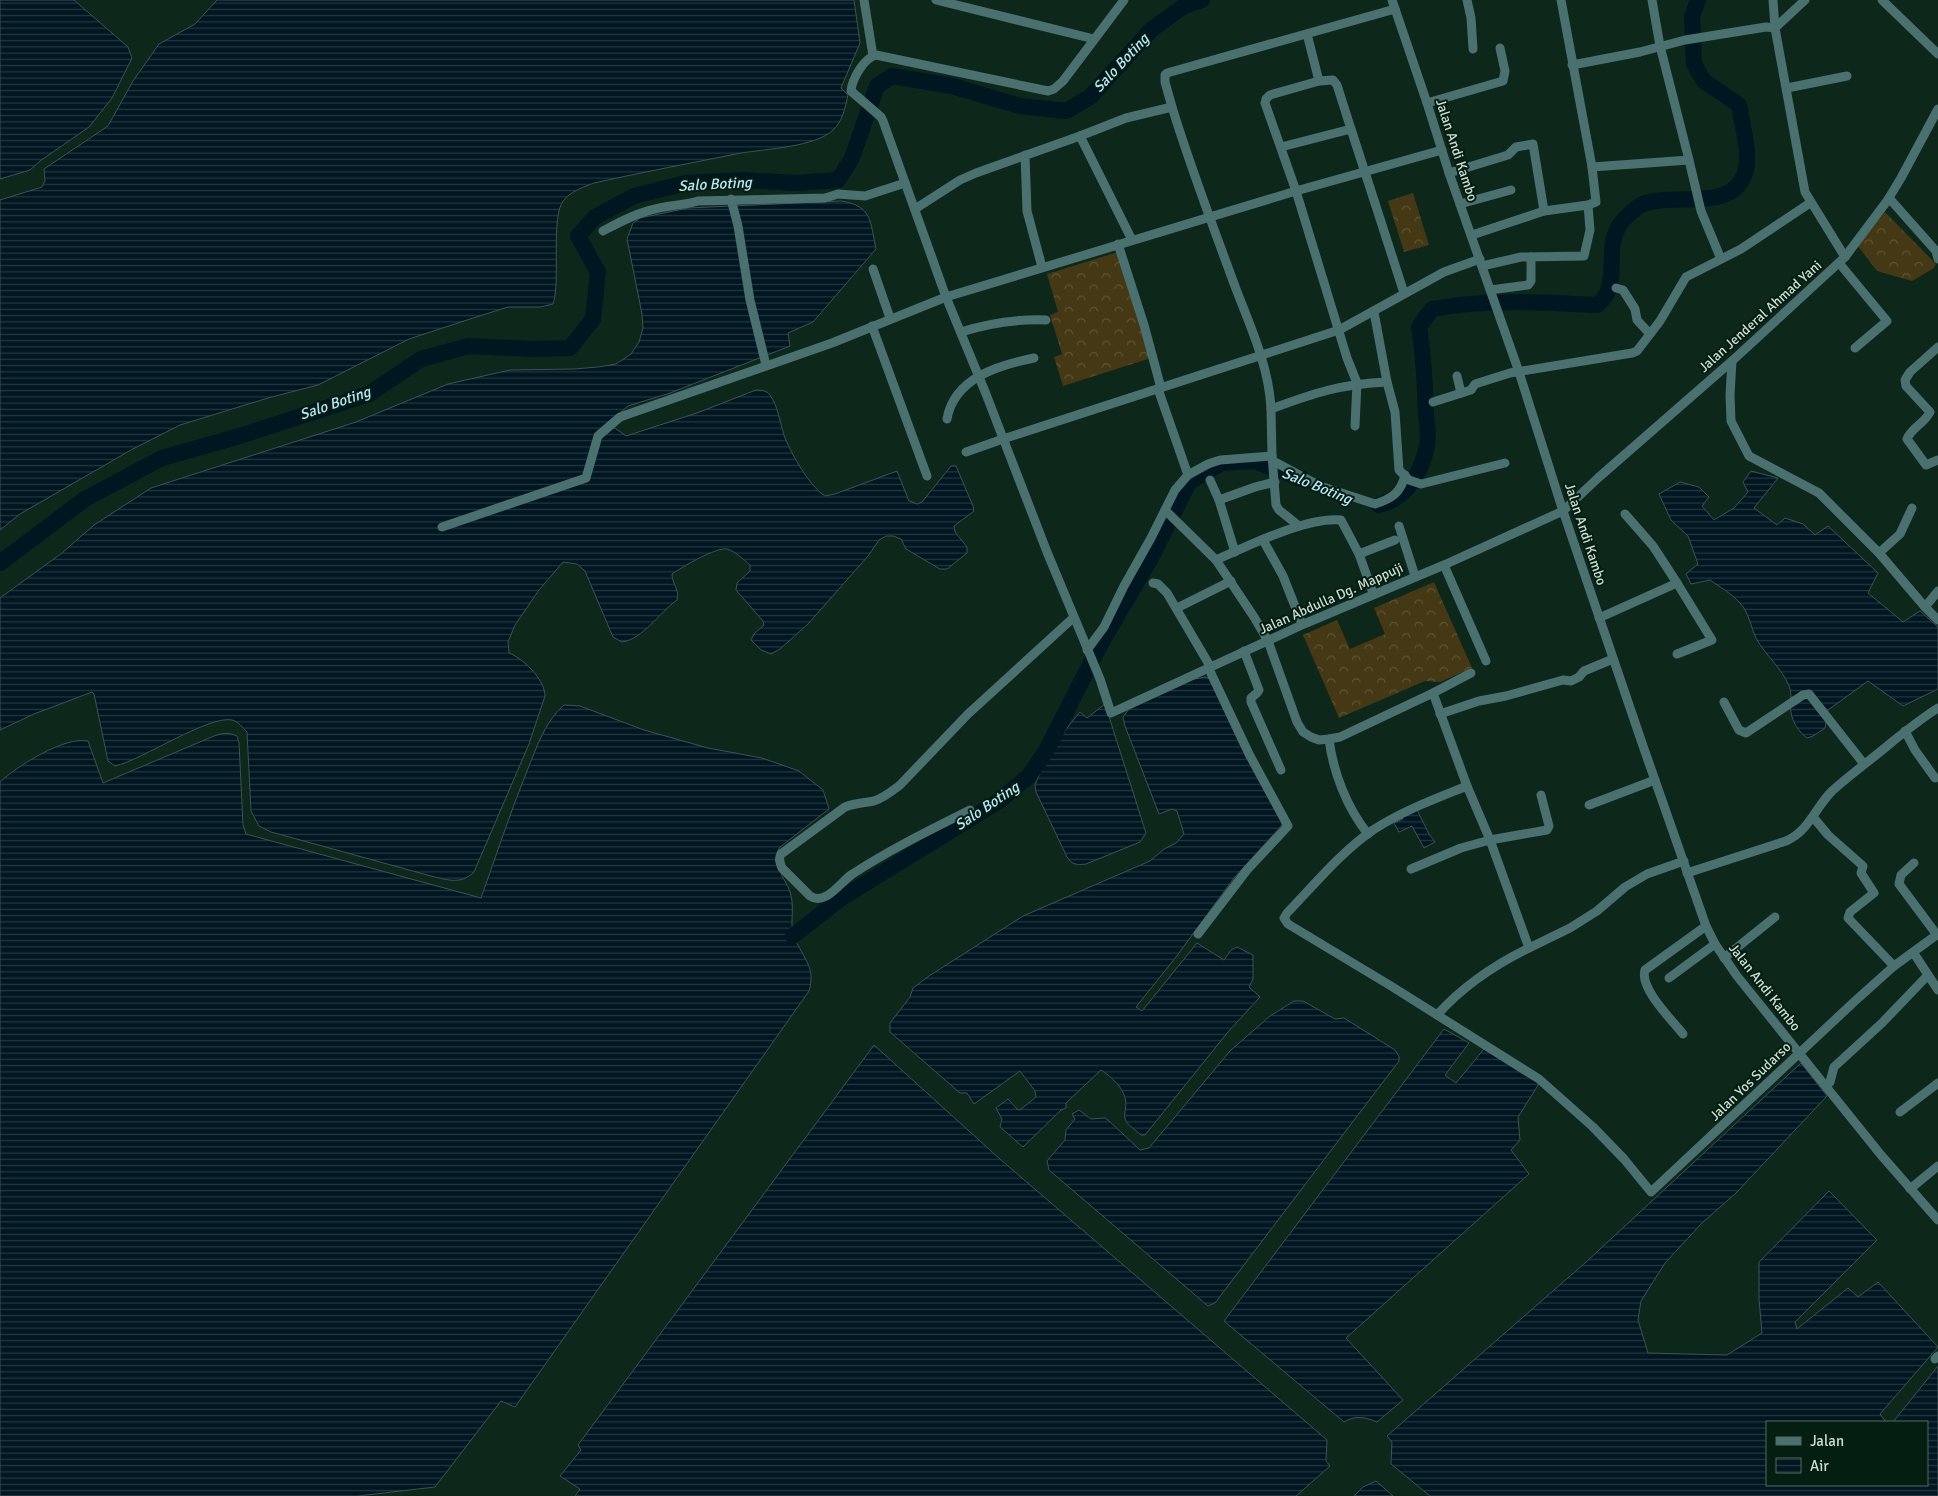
<svg xmlns="http://www.w3.org/2000/svg" width="1938" height="1496" viewBox="0 0 1938 1496" font-family="Signika,sans-serif">
	<defs>
		<pattern id="forest-crowns" width="20" height="18" patternUnits="userSpaceOnUse" patternTransform="scale(1.25)"><rect width="20" height="18" fill="#453814"/><path d="M2 6a3 3 0 1 1 6 0M12 15a3 3 0 1 1 6 0" fill="none" stroke="#5f5435"/></pattern>
		<pattern id="water-rules" width="6" height="5" patternUnits="userSpaceOnUse" patternTransform="scale(1.25)"><rect width="6" height="5" fill="#001621"/><path d="M0 2.5h6" fill="none" stroke="#243740"/></pattern>
	</defs>
	<rect width="100%" height="100%" fill="#0d271a"/>
	<g fill="url(#forest-crowns)">
		<path d="M1413 193 1429 245 1404 252 1388 201Z"/>
		<path d="M1885 212 1936 264 1934 268 1912 281 1877 271 1857 245Z"/>
		<path d="M1118 252 1151 358 1063 386 1054 357 1062 354 1050 315 1058 312 1047 274Z"/>
		<path d="M1434 582 1472 668 1440 682 1425 681 1339 718 1303 635 1337 620 1350 649 1385 634 1374 608Z"/>
	</g>
	<g fill="url(#water-rules)" stroke="#3e5257">
		<path d="M0 0H74L128 47 132 58 112 98 89 127 40 161 30 170 0 179Z"/>
		<path d="M217 0H854L860 43 841 88 848 95C845 108 843 121 833 130 815 147 766 149 741 153 692 163 643 172 594 183 584 187 571 191 564 200 550 215 561 282 553 304L540 307H508L467 320 409 339 318 385 268 398 180 425 131 450 20 514 0 530V200L42 187 45 181 44 169 108 126 133 81 159 44 195 24Z"/>
		<path d="M841 201C873 206 870 222 876 249L813 322 788 333 790 346 670 393 628 406 608 423 626 436 697 413 756 390C761 390 766 390 770 395 778 406 780 423 784 435 790 452 810 487 825 496L835 494 897 471 909 501 917 504 922 502 951 466H956L973 506 974 511 954 526 955 532 967 547V553L947 569H940L906 549 901 539 893 536H886L879 540 868 556 808 624 780 649 771 654 761 650 751 640 754 634 764 625 763 621 736 590 737 583 750 571V565C744 560 735 551 727 549 716 547 682 567 672 574 672 584 680 590 677 600 660 612 643 639 622 642L613 637 585 571 577 564 563 562 539 590 515 625 508 642 509 653C524 659 545 680 545 696L529 744 474 872C460 885 448 880 431 876L271 832 259 826 251 811 247 732C242 727 239 722 232 720 209 715 142 760 115 766L108 761 94 694 92 692 34 714 0 730V598L62 553 94 525 151 488 356 422 448 384 510 370 574 369 598 367 616 364 631 354 639 342 643 328 642 314 627 239 633 223 640 218 688 208Z"/>
		<path d="M1751 471 1778 478 1754 508 1777 525 1785 518 1803 524 1815 535 1828 526 1878 573 1868 593 1903 622 1920 611 1938 627V689L1903 706 1868 681 1828 710 1825 728 1813 736 1807 738C1799 732 1792 722 1791 712 1789 703 1793 695 1789 686 1782 668 1765 655 1756 638 1751 628 1749 612 1740 603 1732 594 1720 587 1710 580L1691 584 1686 574 1698 564 1688 536 1671 520 1659 494 1680 482 1699 487 1709 497 1702 506 1714 520 1734 508 1748 492 1743 482Z"/>
		<path d="M1206 677 1211 680 1282 819V825L1234 878 1176 957 1136 1007 1142 1011 1197 943 1224 960 1231 950 1237 947 1253 955V979L1249 987 1260 997 1228 1032 1145 1135H1141C1137 1131 1127 1125 1125 1119 1124 1114 1126 1108 1126 1103 1125 1089 1112 1077 1101 1070L1066 1103V1108L1061 1110 1023 1147 1000 1127 1002 1119 996 1108 1008 1099 1017 1109 1020 1110 1036 1097 1035 1091 1020 1071 974 1104 967 1093H960L890 1032V1023L910 997 913 988 929 976 1023 916 1150 861 1164 849 1176 843 1184 834 1177 811 1172 809 1159 814 1125 726 1123 717 1129 709 1194 679Z"/>
		<path d="M1105 704 1146 833 1140 842 1086 864C1077 865 1072 865 1067 857L1036 792 1035 785C1045 759 1062 733 1080 712L1087 718Z"/>
		<path d="M564 705 580 706 644 730 708 748 762 758 799 771 823 790 829 809 780 847C769 863 785 877 790 892 795 906 790 921 793 935 793 938 796 942 798 945 807 963 815 970 809 991L515 1407 501 1401 435 1487 358 1496H0V782C17 766 65 736 88 741L103 783 214 736C223 733 228 732 237 736L239 743 243 825 246 834 481 898C496 856 510 813 527 771 536 749 545 721 564 705Z"/>
		<path d="M1416 808 1429 834 1435 842 1424 848 1412 826 1399 832 1394 823 1403 819 1401 815Z"/>
		<path d="M1294 1001H1303L1335 1019 1344 1018 1395 1050 1399 1056V1061L1215 1303 1208 1306 1049 1170 1047 1161 1065 1140 1066 1130 1075 1119 1072 1114 1079 1110 1091 1119 1105 1118 1108 1120 1140 1150 1149 1148 1230 1051 1270 1016Z"/>
		<path d="M1444 1029 1469 1043 1445 1075 1456 1083 1484 1049 1540 1082 1518 1117 1520 1140 1511 1150 1529 1174 1346 1338 1403 1400 1377 1422C1365 1417 1355 1415 1344 1422L1224 1321Z"/>
		<path d="M874 1045 1001 1160 1327 1440 1326 1461 1330 1466 1296 1496H575L580 1489 560 1476 581 1450 578 1445Z"/>
		<path d="M1801 1063 1827 1096 1736 1193 1702 1223 1665 1263 1641 1301 1638 1320 1648 1353 1727 1355 1762 1333 1759 1299V1262L1829 1191 1877 1240 1795 1322 1797 1329 1848 1288 1858 1297 1878 1282 1938 1347 1880 1414 1886 1422H1767V1485H1927V1422H1893L1938 1366V1496H1430L1391 1464 1392 1442 1387 1436 1585 1263Z"/>
		<path d="M1376 1481 1393 1496H1354L1363 1487Z"/>
	</g>
	<g fill="none" stroke-linecap="round" stroke-linejoin="round">
		<g stroke="#001621" stroke-width="16">
			<path d="M1379 505C1407 499 1421 473 1427 446 1429 437 1427 425 1426 415 1425 385 1424 356 1419 327L1432 309C1486 299 1542 302 1597 305 1600 302 1605 298 1607 293 1617 271 1605 244 1621 223 1625 218 1635 208 1641 205 1673 190 1733 216 1746 170 1750 153 1742 123 1739 105L1704 81 1694 64 1692 17 1698 0"/>
			<path d="M0 563 85 499 162 458 243 435 369 394 421 359 469 346 534 349 570 348 593 319 598 272 578 236 595 217 634 196 686 183 744 180 795 183 838 180 852 158 877 86 892 76 952 86 1020 106 1066 111 1090 97 1152 29 1184 6 1202 0"/>
			<path d="M793 936 840 899 999 801 1029 776 1046 751 1100 645 1151 558 1189 482 1221 463 1254 461 1285 472 1302 479"/>
		</g>
		<g stroke="#4a706f" stroke-width="9">
			<path d="M864 0 873 56"/>
			<path d="M936 0 1094 39"/>
			<path d="M1124 0 1063 81 1054 89 1048 91 876 55C864 58 852 79 851 91L881 117 883 121 946 297 986 394 1047 552 1100 679 1111 713 1304 624 1444 565 1563 511 1598 478 1732 361 1845 257 1887 201 1901 178 1938 109"/>
			<path d="M1392 0 1427 103 1449 173 1519 372 1563 511 1642 743 1706 926 1715 944 1737 976 1881 1155 1938 1220"/>
			<path d="M1467 0 1471 18 1473 49"/>
			<path d="M1773 0 1775 28 1805 192 1845 257"/>
			<path d="M1882 0 1938 54"/>
			<path d="M1307 34 1319 81 1270 95 1266 99 1265 103 1296 191 1347 358 1357 383 1355 426"/>
			<path d="M1572 65 1640 52 1685 40 1766 27 1775 28 1805 0"/>
			<path d="M1319 81 1333 80 1337 85 1351 129"/>
			<path d="M1787 88 1847 76"/>
			<path d="M1427 103 1503 81 1505 71 1500 48"/>
			<path d="M1172 107 1165 82V75L1167 73 1395 9"/>
			<path d="M1281 147 1351 129 1404 293"/>
			<path d="M1025 155 1027 211 1042 267"/>
			<path d="M1689 160 1701 211 1721 259"/>
			<path d="M1592 167 1689 160 1660 46 1652 0"/>
			<path d="M1449 173 1508 155 1516 147 1533 144 1544 211"/>
			<path d="M1889 198 1936 251 1938 259"/>
			<path d="M731 199 738 226 750 300 766 365"/>
			<path d="M1460 204 1511 190"/>
			<path d="M915 209 960 180 976 173 1080 136"/>
			<path d="M603 231C618 223 634 214 651 210 667 205 681 206 698 201L825 198 838 194 865 196 905 183"/>
			<path d="M1472 235 1544 211 1588 205 1596 202 1592 167 1561 0"/>
			<path d="M1132 240 1080 136 1126 118 1172 107C1191 169 1214 229 1236 289 1251 328 1269 367 1271 409 1314 393 1341 384 1387 382"/>
			<path d="M1118 244 1144 325 1161 388"/>
			<path d="M1839 263 1887 321 1855 348"/>
			<path d="M1482 266 1521 257 1584 256 1590 230 1588 205"/>
			<path d="M873 269 890 318"/>
			<path d="M1616 288 1623 290 1635 309 1637 320 1650 334"/>
			<path d="M1490 290 1528 285 1531 281V257"/>
			<path d="M1374 312 1387 382 1395 412 1399 470 1409 480 1421 484 1505 463"/>
			<path d="M872 326 927 476"/>
			<path d="M961 332C989 323 1016 319 1046 320"/>
			<path d="M1938 347 1910 372 1905 380 1906 386 1930 412C1925 423 1911 428 1907 439L1926 465 1938 460"/>
			<path d="M1732 361 1730 395 1731 421 1749 456 1819 493 1879 553 1925 607 1938 620"/>
			<path d="M1457 376 1461 393"/>
			<path d="M1158 389 1188 475"/>
			<path d="M1433 402 1471 390 1475 384 1510 373 1632 353 1637 351 1660 321 1686 277 1741 249 1810 203"/>
			<path d="M1271 409 1272 456 1276 505 1279 510 1299 526"/>
			<path d="M947 419C954 378 999 365 1034 358"/>
			<path d="M966 452 1003 439 1339 330 1444 272 1480 259"/>
			<path d="M1273 461 1320 486 1375 504C1391 499 1401 493 1405 475"/>
			<path d="M1210 480 1219 500 1235 552"/>
			<path d="M1219 500 1255 487 1275 482"/>
			<path d="M1165 510 1216 560 1254 617 1268 641 1297 722 1303 732 1311 737 1319 740 1329 739 1340 737 1433 693 1467 786"/>
			<path d="M1625 514 1653 546 1677 583"/>
			<path d="M1399 526 1415 576"/>
			<path d="M442 527 586 478 598 436 620 417 832 343 946 297 1296 191 1442 150"/>
			<path d="M1263 540 1283 576 1302 624"/>
			<path d="M1879 553 1900 534 1912 508"/>
			<path d="M1359 554 1373 593"/>
			<path d="M1216 560C1248 546 1308 516 1341 520L1359 554 1395 540"/>
			<path d="M1444 565 1486 661"/>
			<path d="M1153 583 1158 584 1167 593 1210 666"/>
			<path d="M1925 607 1938 591"/>
			<path d="M1177 608 1231 581"/>
			<path d="M1599 618 1677 583 1712 640 1677 654"/>
			<path d="M1087 650 1104 627 1124 586 1151 538 1175 490 1188 475 1208 464 1220 460 1272 456"/>
			<path d="M1244 651 1259 690 1257 693 1251 698V702L1281 770"/>
			<path d="M1433 693 1471 673"/>
			<path d="M1724 702 1739 730 1746 733 1803 695 1809 694 1864 764"/>
			<path d="M1440 714 1479 701 1506 696 1563 680 1571 681 1579 677 1584 671 1613 659"/>
			<path d="M1905 731 1915 750 1935 778"/>
			<path d="M1329 739C1333 772 1347 808 1368 834"/>
			<path d="M1589 805 1655 780"/>
			<path d="M970 810C930 830 889 850 851 875 840 883 825 906 810 896L782 868C780 863 778 859 781 854L845 807C855 803 864 803 874 801 884 798 892 791 900 785L968 714 1073 618"/>
			<path d="M1813 817 1828 835 1863 866 1861 873 1874 893 1850 912 1848 918 1894 966"/>
			<path d="M1684 861 1647 874 1625 887 1597 911 1570 928 1529 948 1490 840 1467 786C1435 799 1402 811 1373 830 1341 852 1314 885 1287 913L1284 918 1288 924 1391 986 1539 1079 1593 1127 1624 1159 1651 1192 1855 1001 1894 966 1938 934"/>
			<path d="M1914 863 1901 875 1899 884 1937 935"/>
			<path d="M1411 869 1461 848 1490 840 1547 830 1549 826 1541 795"/>
			<path d="M1687 873 1786 841C1809 831 1815 808 1832 791 1851 774 1872 759 1892 742 1907 730 1922 718 1938 708"/>
			<path d="M1198 934 1247 870 1288 826 1249 754 1208 667"/>
			<path d="M1913 952 1938 990"/>
			<path d="M1724 958 1775 917"/>
			<path d="M1669 978 1715 944"/>
			<path d="M1437 1015C1463 986 1494 965 1529 948"/>
			<path d="M1683 1034C1672 1020 1639 988 1645 970L1706 926"/>
			<path d="M1826 1086 1830 1082 1834 1067 1882 1023 1928 975"/>
			<path d="M1900 1112 1938 1083"/>
			<path d="M1910 1189 1938 1166"/>
			<path d="M1935 1359 1938 1356"/>
		</g>
	</g>
	<g text-anchor="middle" stroke-width="4" stroke-linejoin="round" paint-order="stroke">
		<g font-size="14" fill="#ceddd4" stroke="#041e11">
			<text transform="translate(1457 150) rotate(72)" y="5">Jalan Andi Kambo</text>
			<text transform="translate(1760 316) rotate(-42)" y="5">Jalan Jenderal Ahmad Yani</text>
			<text transform="translate(1586 534) rotate(72)" y="5">Jalan Andi Kambo</text>
			<text transform="translate(1331 598) rotate(-24)" y="5">Jalan Abdulla Dg. Mappuji</text>
			<text transform="translate(1765 987) rotate(52)" y="5">Jalan Andi Kambo</text>
			<text transform="translate(1750 1081) rotate(-44)" y="5">Jalan Yos Sudarso</text>
		</g>
		<g font-size="15" font-style="italic" fill="#bee6fa" stroke="#041e11">
			<text transform="translate(1121 63) rotate(-47)" y="5">Salo Boting</text>
			<text transform="translate(715 184) rotate(-3)" y="5">Salo Boting</text>
			<text transform="translate(335 403) rotate(-19)" y="5">Salo Boting</text>
			<text transform="translate(1317 486) rotate(22)" y="5">Salo Boting</text>
			<text transform="translate(987 806) rotate(-34)" y="5">Salo Boting</text>
		</g>
	</g>
	<rect x="1766" y="1421" width="162" height="65" fill="#041e11" stroke="#556a5f"/>
	<rect x="1776" y="1437" width="25" height="8" fill="#4a706f" stroke="#556a5f"/>
	<text x="1810" y="1446" font-size="15" fill="#ceddd4">Jalan</text>
	<rect x="1776" y="1458" width="25" height="15" fill="url(#water-rules)" stroke="#556a5f"/>
	<text x="1810" y="1471" font-size="15" fill="#ceddd4">Air</text>
</svg>
